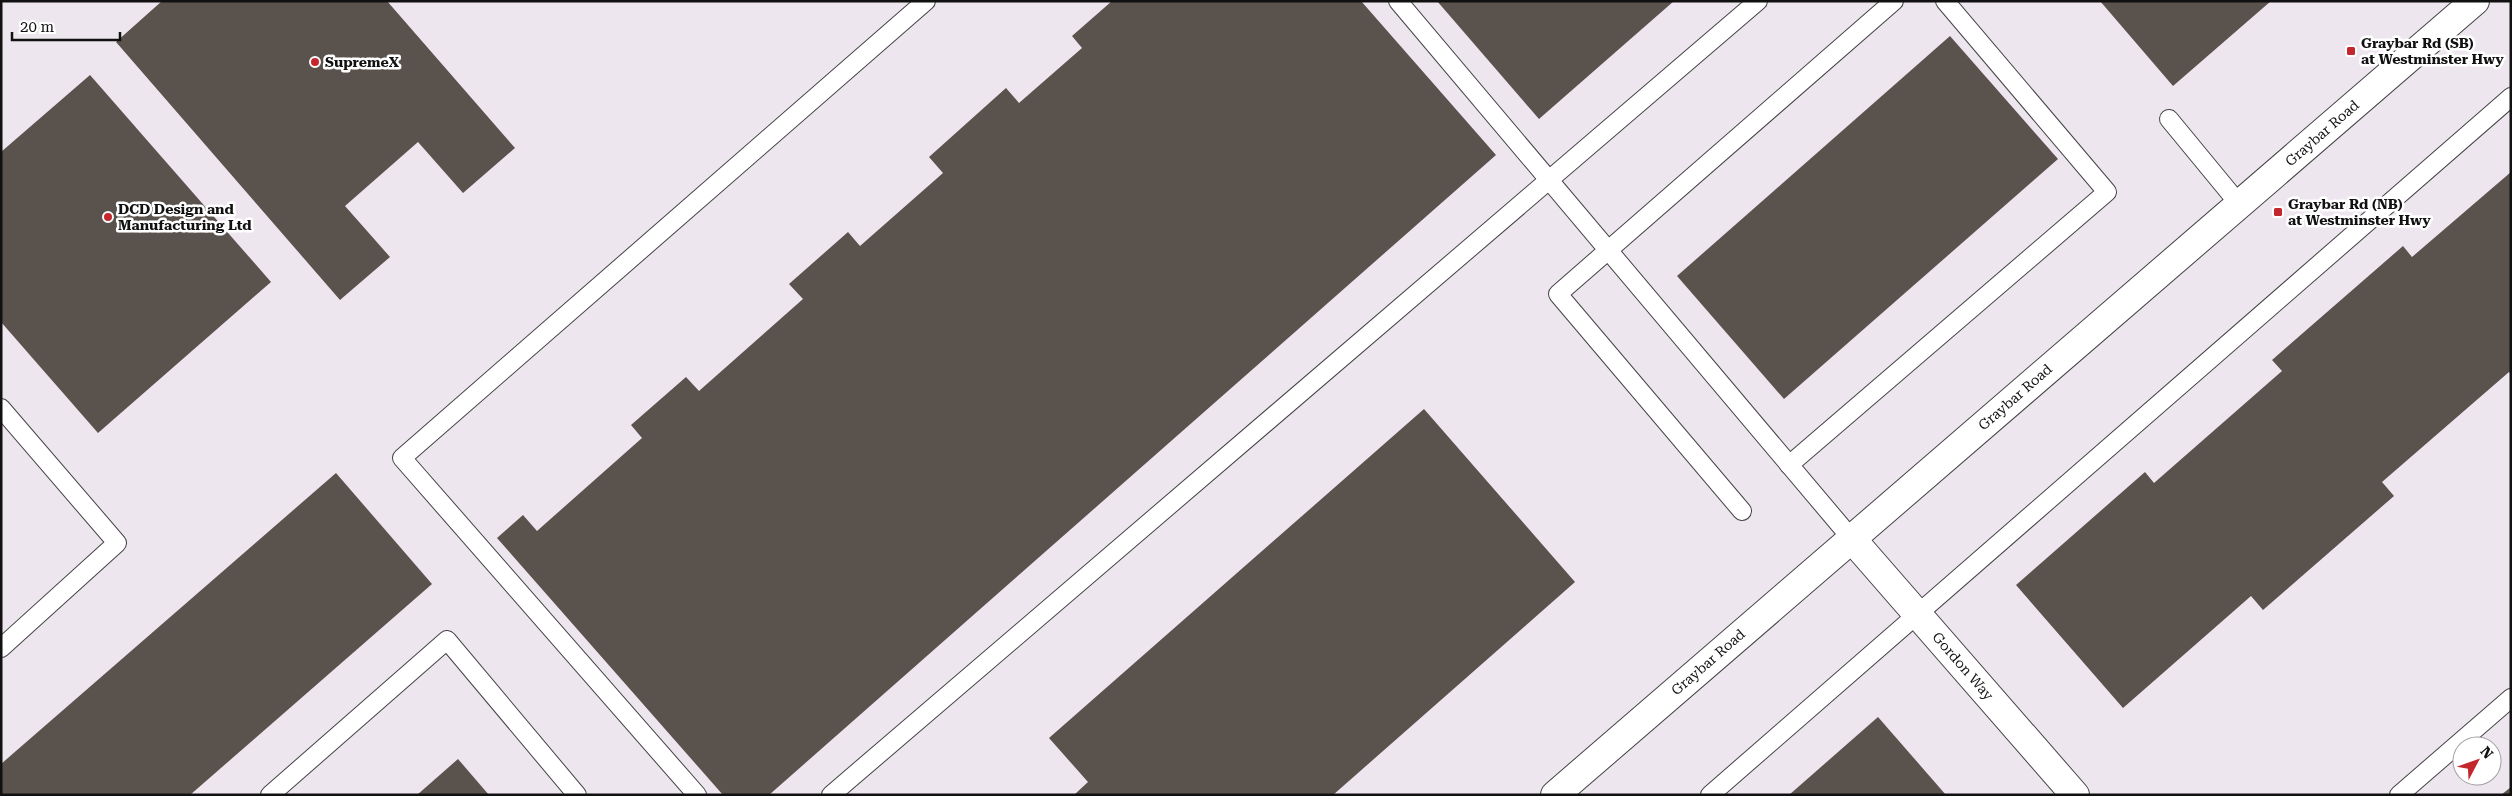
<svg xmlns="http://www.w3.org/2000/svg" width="2512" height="796" viewBox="0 0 2512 796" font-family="'Roboto Serif',serif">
	<rect width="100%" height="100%" fill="#fffdf5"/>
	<path fill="#eee6ef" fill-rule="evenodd" d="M1 1H2511V795H1ZM2462 746H2492V776H2462Z"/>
	<g fill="#5a524d">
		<path d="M162 1H387L515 148 463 193 418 142 345 206 390 257 340 300 116 42Z"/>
		<path d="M1112 1H1361L1496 155 769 795H723L497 538 523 515 537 531 642 438 631 425 686 377 699 391 803 299 789 284 848 232 860 246 943 173 929 157 1006 88 1019 103 1082 48 1072 36Z"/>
		<path d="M1437 1H1674L1539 119Z"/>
		<path d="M2100 1H2271L2173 86Z"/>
		<path d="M1950 36 2058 159 1784 399 1677 276Z"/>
		<path d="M90 75 271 282 98 433 1 322V152Z"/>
		<path d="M2511 172V374L2509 372 2382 482 2394 496 2263 610 2251 596 2123 708 2016 585 2145 472 2154 483 2282 371 2272 360 2403 246 2412 257Z"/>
		<path d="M1424 409 1575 582 1333 795H1074L1088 782 1049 738Z"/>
		<path d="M336 473 432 584 190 795H1V764Z"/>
		<path d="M1878 717 1946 795H1789Z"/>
		<path d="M458 759 489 795H417Z"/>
		<path d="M2511 787V795H2501Z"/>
	</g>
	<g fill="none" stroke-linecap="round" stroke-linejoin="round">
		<defs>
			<g id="lane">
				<path d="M1398 1 1851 538"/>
				<path d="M2169 119 2239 204"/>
				<path d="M1 408 117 543 1 648"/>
				<path d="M1789 465 2107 192 1945 1"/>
				<path d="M1742 511 1558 294 1894 1"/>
				<path d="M270 795 447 640 577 795"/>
				<path d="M697 795 402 458 926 1"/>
				<path d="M831 795 1758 1"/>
				<path d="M1710 795 2511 97"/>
				<path d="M2399 795 2511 698"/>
			</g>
			<g id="street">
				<path d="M1851 538 2075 795"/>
				<path d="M1555 795 2475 1"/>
			</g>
		</defs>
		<use href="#lane" stroke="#444" stroke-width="20"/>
		<use href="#street" stroke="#444" stroke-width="30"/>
		<use href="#lane" stroke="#fff" stroke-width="18"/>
		<use href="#street" stroke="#fff" stroke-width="28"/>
	</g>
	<g fill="#c4262e" stroke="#fff" stroke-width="2">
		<rect x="2346" y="46" width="10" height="10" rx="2.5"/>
		<circle cx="315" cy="62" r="5"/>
		<rect x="2273" y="207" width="10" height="10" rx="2.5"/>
		<circle cx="108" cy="217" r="5"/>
	</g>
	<g text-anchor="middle" stroke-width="5" stroke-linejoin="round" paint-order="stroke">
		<g font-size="14" font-weight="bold" fill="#111" stroke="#fff" text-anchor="start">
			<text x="2361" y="48">Graybar Rd (SB)<tspan x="2361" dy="16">at Westminster Hwy</tspan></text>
			<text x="325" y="67">SupremeX</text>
			<text x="2288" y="209">Graybar Rd (NB)<tspan x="2288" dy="16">at Westminster Hwy</tspan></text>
			<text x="118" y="214">DCD Design and<tspan x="118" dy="16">Manufacturing Ltd</tspan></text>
		</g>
		<g font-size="14" fill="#111" stroke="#fff">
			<text transform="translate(2322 133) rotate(-41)" y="5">Graybar Road</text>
			<text transform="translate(2015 397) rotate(-41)" y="5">Graybar Road</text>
			<text transform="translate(1708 662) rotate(-41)" y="5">Graybar Road</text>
			<text transform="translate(1963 666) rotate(49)" y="5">Gordon Way</text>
		</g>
	</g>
	<rect width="2512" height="796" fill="none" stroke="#111111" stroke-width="5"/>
	<g transform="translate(2477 761) rotate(49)"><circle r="24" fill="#ffffff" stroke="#a0a0a0"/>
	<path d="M0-4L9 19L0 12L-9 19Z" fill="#c4262e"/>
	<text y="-8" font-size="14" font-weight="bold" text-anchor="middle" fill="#111111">N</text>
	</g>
	<path d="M12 32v8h108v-8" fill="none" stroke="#111111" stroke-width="2.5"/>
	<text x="20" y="32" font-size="15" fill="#111111" stroke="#ffffff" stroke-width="4" paint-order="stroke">20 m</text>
</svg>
